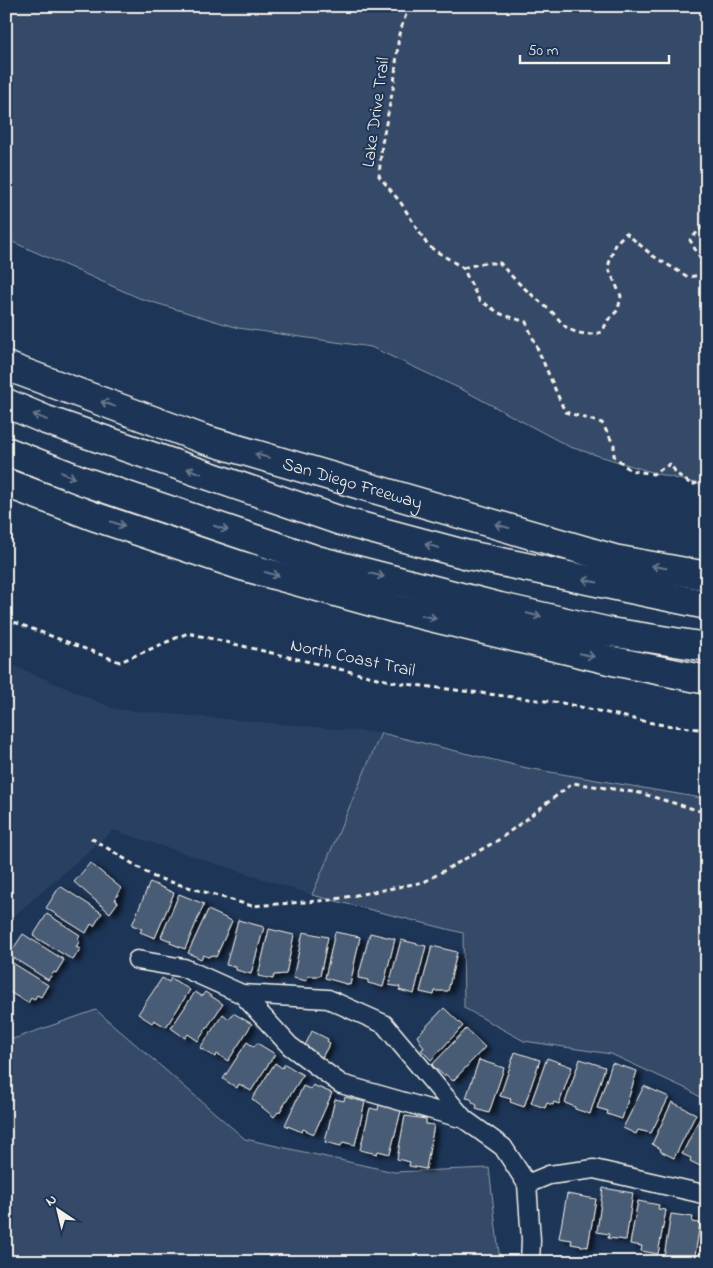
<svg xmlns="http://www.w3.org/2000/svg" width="713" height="1268" viewBox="0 0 713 1268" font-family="'Indie Flower',sans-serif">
	<defs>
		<filter id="shadow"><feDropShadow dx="5.5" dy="3" stdDeviation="2.5" flood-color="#0009"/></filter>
	</defs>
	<rect width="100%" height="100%" fill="#1d3557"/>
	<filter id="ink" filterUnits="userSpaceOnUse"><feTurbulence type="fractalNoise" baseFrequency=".02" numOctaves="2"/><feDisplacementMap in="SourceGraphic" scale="10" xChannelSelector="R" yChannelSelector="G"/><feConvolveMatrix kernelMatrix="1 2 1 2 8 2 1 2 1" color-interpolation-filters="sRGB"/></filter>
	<g filter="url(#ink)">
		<path fill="#2a4060" d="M6 662 115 709 381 733 312 895 113 830 6 923Z"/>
		<g fill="#354a67" stroke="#949ea8">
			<path d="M6 6H707V486L658 474 570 447 465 391 371 347 238 328 139 298 6 239Z"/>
			<path d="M381 733 527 768 707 799V1102L689 1090 611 1054 524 1041 464 1008 463 933 312 895Z"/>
			<path d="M96 1010 245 1139 394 1172 489 1168 500 1262H6V1033L13 1039Z"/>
		</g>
		<g fill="#485b74" stroke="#f4f1e8" filter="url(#shadow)">
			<path d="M90 863 121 888 115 900 118 902 110 913 74 882Z"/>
			<path d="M150 882 174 893 155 938 140 932 142 929 132 925Z"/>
			<path d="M60 886 102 913 94 926 91 924 86 933 46 908Z"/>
			<path d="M179 894 204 904 185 949 170 943 171 941 161 937Z"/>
			<path d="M208 910 232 921 216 957 212 955 208 957 203 955 201 959 188 953Z"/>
			<path d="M47 914 80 935 78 938 79 942 76 947 80 949 73 960 33 936Z"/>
			<path d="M238 920 264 927 251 974 236 970V967L226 965Z"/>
			<path d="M269 929 294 935 286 974 274 975 273 979 258 976Z"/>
			<path d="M303 932 328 937 320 976H308L307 981 293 978Z"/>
			<path d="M335 932 360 937 350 985 325 978Z"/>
			<path d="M370 933 395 939 383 987 368 983V980L358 978Z"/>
			<path d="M23 934 64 960 56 973 54 972 48 980 9 955Z"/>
			<path d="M401 940 426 946 414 994 399 990 400 987 389 985Z"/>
			<path d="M432 946 457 952 448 991H435L434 995 420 992Z"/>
			<path d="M8 960 48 985 41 997 37 995 34 1000 31 998 28 1003 6 990V963Z"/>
			<path d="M162 978 169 982 171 978 190 990 166 1027 154 1020 152 1023 138 1014Z"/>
			<path d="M195 992 202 996 205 992 223 1004 198 1041 188 1034 185 1038 171 1028Z"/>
			<path d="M444 1008 463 1026 431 1060 421 1050 424 1048 417 1036Z"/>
			<path d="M233 1013 252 1024 228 1061 217 1054 215 1057 200 1048 223 1014 229 1019Z"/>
			<path d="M466 1029 485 1047 453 1081 445 1074 444 1076 432 1065Z"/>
			<path d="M312 1031 328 1039 327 1041 330 1043 321 1059 302 1052Z"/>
			<path d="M247 1042 254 1047 257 1043 275 1054 251 1091 239 1084 237 1088 223 1079Z"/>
			<path d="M515 1052 540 1060 524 1107 510 1102 511 1099 500 1096Z"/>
			<path d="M547 1058 572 1067 559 1104 554 1102 553 1105 547 1103 545 1108 531 1103Z"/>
			<path d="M580 1059 605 1067 590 1114 575 1109V1107L565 1103Z"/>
			<path d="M479 1060 504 1068 489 1113 476 1109 477 1105 473 1103 471 1099 466 1098Z"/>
			<path d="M275 1063 282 1068 285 1064 303 1075 279 1113 278 1112 274 1117 252 1099Z"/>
			<path d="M612 1063 637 1071 622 1119 607 1114 608 1111 597 1108Z"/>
			<path d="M313 1085 332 1093 314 1134 303 1129 302 1132 285 1125 303 1086 310 1089Z"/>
			<path d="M644 1086 669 1097 651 1133 638 1130 636 1134 623 1128Z"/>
			<path d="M345 1097 365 1102 355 1145 343 1142 341 1146 325 1142 335 1099 344 1101Z"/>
			<path d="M672 1102 696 1114 674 1158 660 1151 661 1149 652 1144Z"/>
			<path d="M379 1105 401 1111 390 1154 378 1151 377 1154 360 1150 370 1108 378 1110Z"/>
			<path d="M703 1112 707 1114V1162L704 1168 690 1161 691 1158 682 1154Z"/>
			<path d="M405 1116 426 1119V1124L434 1125 426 1169 409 1166 410 1162 397 1159Z"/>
			<path d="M603 1188 633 1193 626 1240 608 1238 609 1234 597 1232Z"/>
			<path d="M567 1194 596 1199 588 1247 571 1244 572 1240 559 1238Z"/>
			<path d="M638 1201 659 1205 658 1209 666 1210 658 1254 641 1251 642 1246 630 1244Z"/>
			<path d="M671 1214 693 1217 692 1222 700 1223 694 1262H676V1259L664 1257Z"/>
			<path d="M706 1216 707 1262H700L699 1259Z"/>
		</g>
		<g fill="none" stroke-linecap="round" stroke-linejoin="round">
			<defs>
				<g id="minor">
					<path d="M137 960 184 968 242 994 290 1046 341 1084 464 1119 503 1147 527 1184 531 1240 530 1262"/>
					<path d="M242 994 328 999 384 1024 464 1119"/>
					<path d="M527 1184 549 1175 594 1169 699 1193 707 1196"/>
				</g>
				<g id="motorway">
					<path id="s1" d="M6 366 203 439 614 559 707 576"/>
					<path d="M6 403 46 420 341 521 468 555 707 605"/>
					<path d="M6 451 86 482 317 560 500 607 610 632 707 647"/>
					<path d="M6 483 93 516 242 566 397 609 613 661 707 680"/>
				</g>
			</defs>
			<use href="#minor" stroke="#f4f1e8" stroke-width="21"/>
			<use href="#motorway" stroke="#f4f1e8" stroke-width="31"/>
			<g stroke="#f4f1e8" stroke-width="3" stroke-dasharray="5 4" stroke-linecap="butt">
				<path d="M409 6 399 34 394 84 382 143 379 176 401 203 428 246 463 268 479 300 501 314 526 322 565 412 602 423 614 445V456L630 470 653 474 670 464 677 474 692 485 704 480 707 482"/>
				<path d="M463 268 483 263H500C515 282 534 296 552 312 559 318 562 326 571 330 582 335 591 335 602 332L608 320 618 310 621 296 608 267 615 244 626 233 653 256 688 277 702 275 701 260 690 240 706 223 707 224"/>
				<path d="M6 619 120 662 188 633 398 683 562 703 657 724 707 730"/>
				<path d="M91 838 154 877 252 906 331 900 424 882 500 839 573 783 640 793 707 813"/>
			</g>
			<use href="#minor" stroke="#1d3557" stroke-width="18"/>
			<use href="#motorway" stroke="#1d3557" stroke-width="28"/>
		</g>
		<defs><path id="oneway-shaft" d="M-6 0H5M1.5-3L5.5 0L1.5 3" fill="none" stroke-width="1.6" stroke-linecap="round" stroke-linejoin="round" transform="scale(1.25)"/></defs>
		<g stroke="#68778a">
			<use href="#oneway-shaft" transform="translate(108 404) rotate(-160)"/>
			<use href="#oneway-shaft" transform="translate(40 417) rotate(-157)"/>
			<use href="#oneway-shaft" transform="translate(262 456) rotate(-164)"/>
			<use href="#oneway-shaft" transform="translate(194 471) rotate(-161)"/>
			<use href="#oneway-shaft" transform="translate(68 475) rotate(22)"/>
			<use href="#oneway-shaft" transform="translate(118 524) rotate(19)"/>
			<use href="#oneway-shaft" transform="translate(502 526) rotate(-164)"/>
			<use href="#oneway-shaft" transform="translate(221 528) rotate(18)"/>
			<use href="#oneway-shaft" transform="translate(432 546) rotate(-165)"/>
			<use href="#oneway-shaft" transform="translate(659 567) rotate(-170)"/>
			<use href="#oneway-shaft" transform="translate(272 574) rotate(16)"/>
			<use href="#oneway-shaft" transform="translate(377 575) rotate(14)"/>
			<use href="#oneway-shaft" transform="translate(590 581) rotate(-168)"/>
			<use href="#oneway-shaft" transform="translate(534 615) rotate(13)"/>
			<use href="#oneway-shaft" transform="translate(429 617) rotate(14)"/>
			<use href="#oneway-shaft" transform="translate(587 655) rotate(14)"/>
		</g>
	</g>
	<g text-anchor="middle" stroke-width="4" stroke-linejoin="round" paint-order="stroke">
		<g font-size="18" fill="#f4f1e8" stroke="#1d3557">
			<text transform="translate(375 112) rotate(-82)" y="6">Lake Drive Trail</text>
			<text dy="6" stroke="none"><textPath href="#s1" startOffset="366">San Diego Freeway</textPath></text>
			<text transform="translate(353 657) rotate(12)" y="6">North Coast Trail</text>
		</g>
	</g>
	<rect width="713" height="1268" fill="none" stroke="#1d3557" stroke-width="25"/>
	<rect x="12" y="12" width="688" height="1243" fill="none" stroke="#f4f1e8" stroke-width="2" filter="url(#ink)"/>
	<g transform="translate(58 1210) rotate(325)" stroke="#1d3557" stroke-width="4" paint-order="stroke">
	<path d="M0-4L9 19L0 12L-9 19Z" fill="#f4f1e8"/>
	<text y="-8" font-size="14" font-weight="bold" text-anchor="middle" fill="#f4f1e8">N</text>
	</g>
	<path d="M520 55v8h149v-8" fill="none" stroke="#f4f1e8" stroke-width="2.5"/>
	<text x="528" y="55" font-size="15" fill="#f4f1e8" stroke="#1d3557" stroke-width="4" paint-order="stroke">50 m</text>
</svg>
